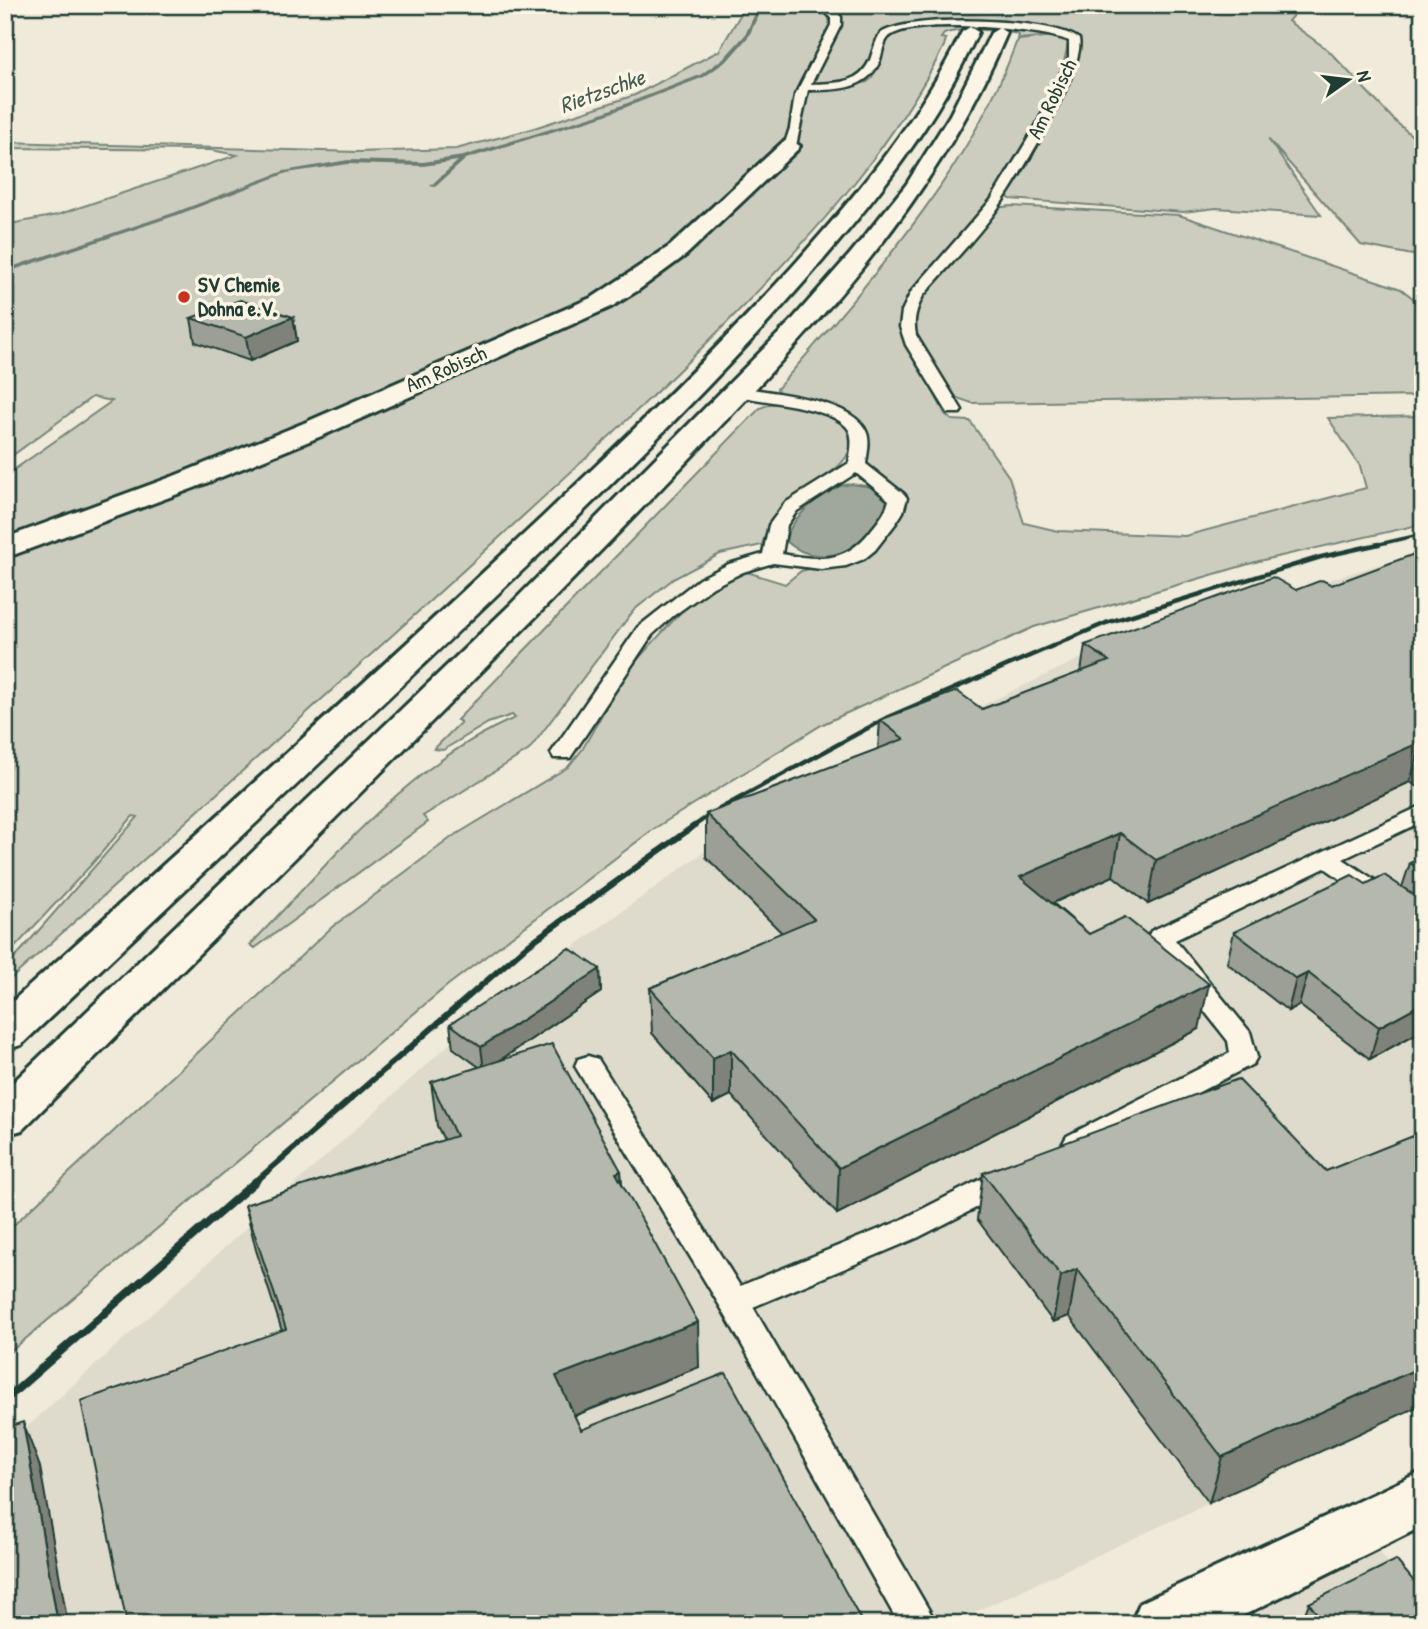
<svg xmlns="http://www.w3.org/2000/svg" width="1428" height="1629" viewBox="0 0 1428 1629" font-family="'Patrick Hand',sans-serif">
	<rect width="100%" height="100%" fill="#efeada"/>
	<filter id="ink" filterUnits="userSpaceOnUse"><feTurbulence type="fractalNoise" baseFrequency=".0143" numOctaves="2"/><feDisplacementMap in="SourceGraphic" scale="14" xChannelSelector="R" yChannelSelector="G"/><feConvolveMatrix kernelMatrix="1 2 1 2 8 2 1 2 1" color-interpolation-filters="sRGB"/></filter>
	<g filter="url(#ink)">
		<g fill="#dedbcc">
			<path d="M1423 551V1404L949 1624H5V1447L488 1009 756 814 1094 652Z"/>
			<path d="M1375 1547 1423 1604V1624H1270L1256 1606Z"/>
		</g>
		<g fill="#cccdbf" stroke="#76857a" stroke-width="2">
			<path d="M746 5H820L833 16C830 43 808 62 798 86 790 105 791 126 783 146L629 283 308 427 5 542V476L112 401 92 397 5 461V225L57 215 237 155 211 150 5 148V142L357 152 456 149 528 130 635 95 719 51Z"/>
			<path d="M829 5H1302L1288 21 1328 50 1396 122 1423 145V257L1361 245 1268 139 1321 215 1216 208 1183 212 1010 199 1006 195 1077 39C1069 33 1059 29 1048 27 1025 23 897 22 882 33 872 41 868 65 863 77 848 80 824 90 812 80 823 60 840 39 839 16Z"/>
			<path d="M941 27 1042 30 1069 40 1064 62 1036 124 987 206 904 310 900 328 945 414 952 420 970 421 1009 477 1024 523 1058 531 1185 536 1366 488 1360 466 1328 418 1423 416V524L1259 561 1034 627 823 724 655 828 448 985 5 1356V1233L332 927 452 837 568 767 582 750 626 672 690 602 703 591 747 572 785 584 801 571 875 552 902 515 907 505 906 497C895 486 877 479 869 466 862 454 870 440 864 429 853 406 803 401 780 395L777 389C865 286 969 173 1016 43L1019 40 1054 36 1018 39 1019 35C1005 29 958 28 944 34L941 38 946 39 944 46C895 143 824 223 749 300 673 379 593 452 512 526 344 680 175 832 5 984V969L138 817 133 816 91 865 5 958V556L614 301 795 146 801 127 804 96C820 83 847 89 867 82L872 78 887 37 899 31Z"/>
			<path d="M1011 206 1179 215 1401 289 1423 306V396L972 403 957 398 916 338 915 312 923 295 996 208Z"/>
			<path d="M770 404C799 403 834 411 853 433 854 472 807 482 783 506 772 518 766 530 762 545L720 554 673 579 634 610 529 750 423 816 428 822 255 948 250 945C329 864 408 763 515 718L512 715 488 723 443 750 434 749 461 722 457 720 760 408Z"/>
		</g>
		<path fill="#9fa89a" stroke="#6c7d71" stroke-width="2" d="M851 484 873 487 888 499V506C868 535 855 559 816 555 804 554 795 549 786 541 790 517 827 486 851 484Z"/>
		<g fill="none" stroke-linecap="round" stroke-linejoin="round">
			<path fill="#6c7d71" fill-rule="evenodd" d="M759 5H763L749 36 728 60 704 77 603 116 466 159 435 187 430 186 458 161 423 166 348 164 287 173 180 214 5 273V269L176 212 284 171 348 160 423 162 463 156 599 114 700 75 724 58 745 35Z"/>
			<g stroke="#c5c7b9" stroke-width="18" stroke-dasharray="18 9" stroke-linecap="butt">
				<path d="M970 32 977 5"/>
				<path d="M999 33 1006 5"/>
			</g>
			<defs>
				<g id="lane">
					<path d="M820 5H830L841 17V25L811 84C834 83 859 85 870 60 873 52 875 42 880 34 907 13 1052 18 1079 39 1086 67 1021 174 1002 202 980 235 949 265 923 296 916 310 913 320 916 335L962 410 960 413H948L906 345 900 327 902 311 911 292 991 200 1037 124 1069 57V41C1043 29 908 16 888 38 883 43 882 55 879 63 865 91 835 90 808 90L796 146 790 149 784 146 790 128 795 95 831 25V18Z"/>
					<path d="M740 387C771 393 852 399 866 431 871 441 867 454 866 464L904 494 907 498 903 512 896 523 875 550 864 559 846 566 821 569 773 563 743 572 713 587 673 616 652 635 570 758H554L551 753 638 627 699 579 729 564 763 554 769 525 785 503 849 463C850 453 854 440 849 430 835 406 760 402 734 395L732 392 734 389ZM856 473 889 500C886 512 880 519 872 529 846 563 822 561 782 554L787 525 797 511Z"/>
					<path d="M1419 807 1423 808V821L1343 859 1423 912V932L1414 930 1325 868 1175 940 1250 1032 1257 1057 1253 1064 1087 1150 1077 1154 1067 1150 1063 1143 1067 1136 1230 1053 1228 1041 1151 943 1148 937 1151 931Z"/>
					<path d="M588 1056 598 1059 740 1286 897 1222 999 1170 1009 1167 1019 1170 1023 1178 1019 1186 917 1238 753 1307 937 1624H899L723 1311 575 1066 578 1059Z"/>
				</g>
				<path id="street" d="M790 140 800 146 797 150 686 255 637 291 611 307 324 435 194 488 5 558V538L174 476 304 423 593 297 670 246 783 142Z"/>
				<path id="secondary" d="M1423 1471V1526L1226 1624H1131L1140 1603Z"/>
				<g id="highway">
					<path d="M970 27 978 32C937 123 876 199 811 274 729 368 641 455 552 542 376 711 198 877 21 1045L5 1050V1008C182 848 360 688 535 524 623 441 711 356 793 266 858 193 919 120 962 32Z"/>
					<path d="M999 28 1007 33C945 179 852 286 745 400 687 462 629 522 569 583 388 767 204 948 22 1130L5 1135V1090L509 606 791 321 851 253 906 185 950 115 991 33Z"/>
				</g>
			</defs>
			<use href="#lane" stroke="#1f3d34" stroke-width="5"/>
			<use href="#street" stroke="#1f3d34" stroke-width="6"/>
			<use href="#secondary" stroke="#1f3d34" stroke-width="6"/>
			<use href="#highway" stroke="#1f3d34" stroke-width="6"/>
			<use href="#lane" fill="#fcf5e5" fill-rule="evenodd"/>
			<use href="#street" fill="#fcf5e5" fill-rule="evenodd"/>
			<use href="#secondary" fill="#fcf5e5" fill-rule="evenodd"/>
			<use href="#highway" fill="#fcf5e5" fill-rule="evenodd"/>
			<path stroke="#1f3d34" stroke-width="3.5" d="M1371 546 1423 534"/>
			<path stroke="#1f3d34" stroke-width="4.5" d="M691 828 714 812 888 717 1106 623 1321 557 1379 544"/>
			<path stroke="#1f3d34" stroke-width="6" d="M254 1183 529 944 694 826"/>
			<path stroke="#1f3d34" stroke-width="8" d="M5 1400 256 1181"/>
		</g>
		<g fill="#9c9f95" stroke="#1f3d34" stroke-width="2">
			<path d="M293 317 297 341 250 361 195 342 191 318Z"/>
			<path d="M1423 552V790L1410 782 1148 904 1113 876 1053 903 1199 1029 837 1214 731 1095 713 1104 652 1033 650 988 782 933 706 857V814L878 749 880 720 982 709 1081 672 1085 645 1296 590 1332 585Z"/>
			<path d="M1423 856V1030L1370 1059 1299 1005 1288 1011 1227 963 1234 932 1366 884 1402 887 1410 863Z"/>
			<path d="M600 969 601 992 499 1061 621 1171 622 1184 699 1367 574 1416 581 1430 862 1622V1624H127L282 1331 256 1250 245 1205 444 1140 437 1126 431 1082 479 1067 453 1048 450 1024Z"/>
			<path d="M1326 1171 1209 1503 1069 1316 1053 1322 977 1219 983 1173Z"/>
			<path d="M1309 1603 1423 1624H1301Z"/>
		</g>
		<g fill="#7f8279" stroke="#1f3d34" stroke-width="2">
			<path d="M293 317 297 341 250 361 246 337Z"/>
			<path d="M1422 740 1410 782 1148 904 1156 860Z"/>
			<path d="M1120 833 1113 876 1015 920 1020 877Z"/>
			<path d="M600 969 601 992 484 1071 481 1047Z"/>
			<path d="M1308 973 1299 1005 1288 1011 1296 979Z"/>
			<path d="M1209 984 1199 1029 837 1214 839 1168Z"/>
			<path d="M1423 1003V1030L1370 1059 1379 1027Z"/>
			<path d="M731 1050V1095L713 1104V1058Z"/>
			<path d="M621 1171 623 1216 616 1173Z"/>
			<path d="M1077 1269 1069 1316 1053 1322 1061 1276Z"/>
			<path d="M698 1322 699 1367 560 1421 556 1376Z"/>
			<path d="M1423 1366V1404L1209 1503 1222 1457Z"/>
			<path d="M23 1422 40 1467 68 1624H58Z"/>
		</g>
		<g fill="#b5b9ad" stroke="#1f3d34" stroke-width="2">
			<path d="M240 300 293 317 246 337 191 318Z"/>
			<path d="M1423 552V741L1156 860 1120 833 1020 877 1089 934 1125 917 1209 984 839 1168 731 1050 713 1058 650 988 814 919 706 814 904 739 880 720 957 691 982 709 1109 661 1085 645 1273 577 1296 590 1322 580 1332 585 1417 553Z"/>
			<path d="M1423 856V871L1410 863Z"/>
			<path d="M1352 875 1366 884 1384 875 1423 901V1003L1379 1027 1308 973 1296 979 1234 932Z"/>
			<path d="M569 948 600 969 481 1047 450 1024Z"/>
			<path d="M552 1044 621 1171 616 1173 698 1322 556 1376 581 1430 726 1373 862 1622 858 1624H127L81 1401 286 1329 245 1205 456 1136 431 1082Z"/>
			<path d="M1238 1079 1326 1171 1423 1132V1366L1222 1457 1077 1269 1061 1276 983 1173Z"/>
			<path d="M23 1422 58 1624H5V1428Z"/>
			<path d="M1396 1560 1423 1592V1624H1325L1309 1603Z"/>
		</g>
	</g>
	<circle fill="#c8321e" stroke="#fcf5e5" stroke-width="2.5" cx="184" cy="297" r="7"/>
	<g text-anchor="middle" stroke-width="7" stroke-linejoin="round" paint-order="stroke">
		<g font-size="21" fill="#1f3d34" stroke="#fcf5e5">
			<text transform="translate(1052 99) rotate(-64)" y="7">Am Robisch</text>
			<text transform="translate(446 369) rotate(-24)" y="7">Am Robisch</text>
		</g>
		<g font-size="21" font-weight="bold" fill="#1f3d34" stroke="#fcf5e5" text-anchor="start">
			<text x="198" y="292">SV Chemie<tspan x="198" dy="24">Dohna e.V.</tspan></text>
		</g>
		<g font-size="23" font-style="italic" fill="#455d53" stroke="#fcf5e5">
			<text transform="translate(602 91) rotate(-20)" y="8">Rietzschke</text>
		</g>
	</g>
	<rect width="1428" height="1629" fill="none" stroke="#fcf5e5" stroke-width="28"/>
	<rect x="14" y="14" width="1400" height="1601" fill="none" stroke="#1f3d34" stroke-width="2.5" filter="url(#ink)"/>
	<g transform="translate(1348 80) rotate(76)" stroke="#fcf5e5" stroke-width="5" paint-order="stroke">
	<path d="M0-5L12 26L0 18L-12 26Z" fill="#1f3d34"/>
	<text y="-10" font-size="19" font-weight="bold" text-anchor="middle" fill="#1f3d34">N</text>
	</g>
</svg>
